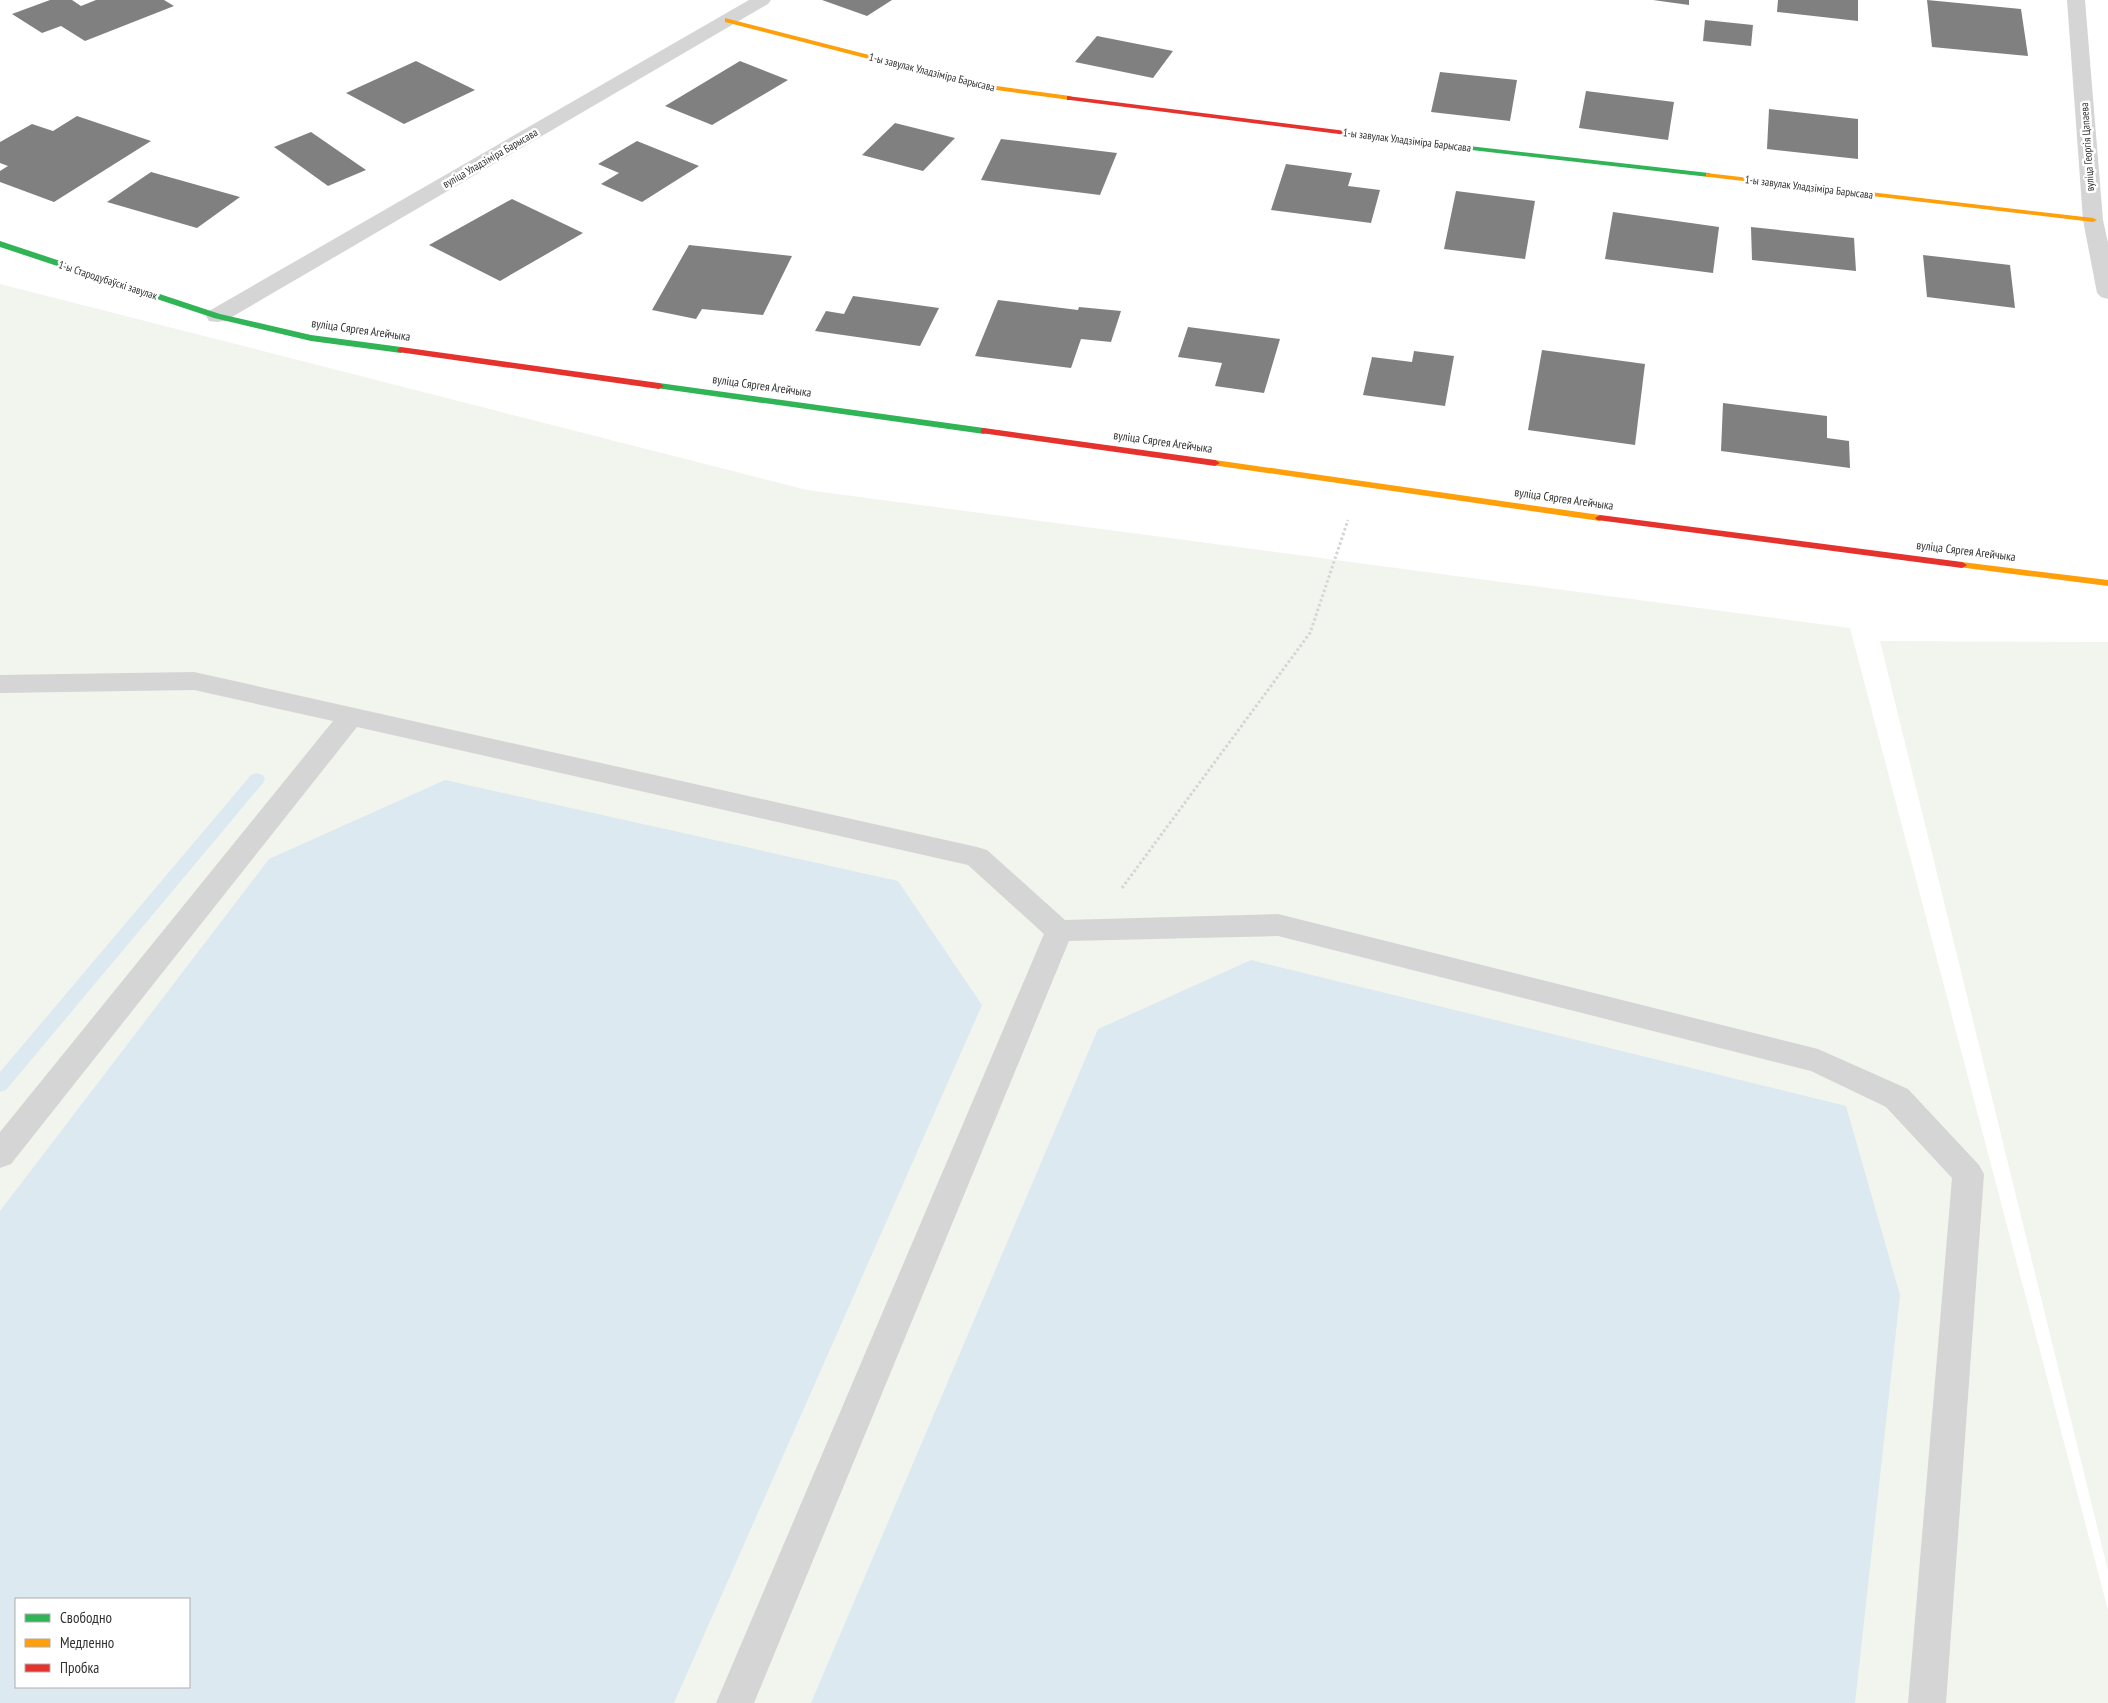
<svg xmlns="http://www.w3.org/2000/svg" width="2108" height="1703" viewBox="0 0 2108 1703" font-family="'PT Sans Narrow',sans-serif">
	<rect width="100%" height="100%" fill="#fff"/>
	<g fill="#f1f5ee" fill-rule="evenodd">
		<path d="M0 284 807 490 1850 628 2108 1610V1703H0ZM16 1599H189V1687H16Z"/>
		<path d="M1880 641 2108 642V1571Z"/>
	</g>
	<g fill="#dce9f1" fill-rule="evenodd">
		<path d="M445 780 898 881 982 1005 674 1703H0V1211L269 859ZM189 1599V1687H16V1599Z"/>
		<path d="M1251 960 1846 1106 1900 1295 1855 1703H811L1098 1029Z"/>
	</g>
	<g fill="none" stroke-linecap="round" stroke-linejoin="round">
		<path fill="#dce9f1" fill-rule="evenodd" d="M257 773 263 775 265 779 263 783 6 1090 0 1092V1072L251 775Z"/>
	</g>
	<g fill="#808080">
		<path d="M50 0H72L81 6 96 0H164L174 6 85 41 61 26 42 33 12 14Z"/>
		<path d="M822 0H892L867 16Z"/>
		<path d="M1653 0H1689V5Z"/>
		<path d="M1778 0H1858V21L1777 12Z"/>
		<path d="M1927 0 2021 9 2028 56 1932 47Z"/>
		<path d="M1705 20 1753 25 1751 46 1703 41Z"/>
		<path d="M1097 36 1173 51 1153 78 1075 62Z"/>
		<path d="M416 61 475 90 404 124 346 93Z"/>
		<path d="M740 61 788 80 712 125 665 106Z"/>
		<path d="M1440 72 1517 80 1510 121 1431 112Z"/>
		<path d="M1586 91 1674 102 1668 140 1579 128Z"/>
		<path d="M1769 109 1858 119V159L1767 149Z"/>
		<path d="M77 116 151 141 54 202 0 182V171L8 166 0 163V142L32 124 53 131Z"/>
		<path d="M895 123 955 138 923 171 862 155Z"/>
		<path d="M311 132 366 170 328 186 274 147Z"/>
		<path d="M1001 139 1117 153 1100 195 981 180Z"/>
		<path d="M637 141 699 166 642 202 601 184 619 173 598 164Z"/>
		<path d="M1286 164 1352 173 1348 186 1380 190 1371 223 1271 210Z"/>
		<path d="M151 172 240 197 197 228 107 202Z"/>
		<path d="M1456 191 1535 201 1525 259 1444 249Z"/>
		<path d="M512 199 583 233 500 281 429 245Z"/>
		<path d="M1613 212 1719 227 1713 273 1605 259Z"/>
		<path d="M1751 227 1854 238 1856 271 1752 260Z"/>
		<path d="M689 245 792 256 763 315 702 309 696 319 652 310Z"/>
		<path d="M1923 255 2010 265 2015 308 1927 297Z"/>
		<path d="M853 296 939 308 920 346 815 331 826 311 844 314Z"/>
		<path d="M998 300 1078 310 1079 307 1121 311 1111 342 1081 339 1071 368 975 356Z"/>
		<path d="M1188 327 1280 339 1264 393 1215 386 1222 363 1178 357Z"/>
		<path d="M1542 350 1645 364 1635 445 1528 430Z"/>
		<path d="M1414 351 1454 356 1445 406 1363 395 1372 357 1412 362Z"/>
		<path d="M1723 403 1827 416V438L1849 441 1850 468 1721 451Z"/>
	</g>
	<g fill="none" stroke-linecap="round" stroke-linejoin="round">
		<path stroke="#d5d5d5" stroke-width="3" stroke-dasharray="2.5 2.5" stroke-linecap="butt" d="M1122 888 1310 633 1348 520"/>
		<path fill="#d5d5d5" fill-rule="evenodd" d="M194 672 977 847 987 850 1065 920 1278 914 1818 1049 1908 1089 1979 1165 1984 1174 1946 1703H1908L1952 1178 1886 1107 1811 1071 1278 936 1069 941 754 1703H716L1044 934 968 865 357 727 11 1164 0 1168V1132L333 721 194 690 0 693V675Z"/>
		<g fill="#d5d5d5" fill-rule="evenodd">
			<path d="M749 0H771L768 4 225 321 217 322 209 321 206 316 209 311Z"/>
			<path d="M2067 0H2085L2103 220 2108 243V299L2101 297 2097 293 2083 220Z"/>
		</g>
		<g fill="#30b455" fill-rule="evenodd">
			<path d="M1407 139 1709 173 1713 175 1709 177 1410 143 1406 141Z"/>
			<path d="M0 241 220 314 311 335 401 347 405 350 401 353 311 341 214 318 0 247Z"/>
			<path d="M659 383 984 428 989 431 984 434 656 388 654 386Z"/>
		</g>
		<g fill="#ff9f0a" fill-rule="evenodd">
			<path d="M725 18 982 84 1070 96 1074 98 1070 100 982 88 725 22Z"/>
			<path d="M1706 173 2093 218 2097 220 2093 222 1709 177H1706Z"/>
			<path d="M1215 460 1600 515 1605 518 1600 521 1212 465V461Z"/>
			<path d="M1962 562 2108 580V586L1958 567 1957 565 1958 563Z"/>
		</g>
		<g fill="#e5322d" fill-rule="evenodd">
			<path d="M1067 96 1410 139 1414 141 1410 143 1070 100H1067Z"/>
			<path d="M401 347 659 383 664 386 659 389 398 352 397 350Z"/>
			<path d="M984 428 1215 460 1220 463 1215 466 981 433V429Z"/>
			<path d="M1600 515 1962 562 1967 565 1962 568 1597 520 1595 518Z"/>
		</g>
	</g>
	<g text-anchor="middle" stroke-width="5" stroke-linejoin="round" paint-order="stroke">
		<g font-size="11" fill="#313131" stroke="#fff">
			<text transform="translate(932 72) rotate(14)" y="4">1-ы завулак Уладзіміра Барысава</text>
			<text transform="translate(1407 140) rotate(7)" y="4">1-ы завулак Уладзіміра Барысава</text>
			<text transform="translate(2087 147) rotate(-94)" y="4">вуліца Георгія Цапаева</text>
			<text transform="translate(490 158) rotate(-30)" y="4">вуліца Уладзіміра Барысава</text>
			<text transform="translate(1809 187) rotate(7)" y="4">1-ы завулак Уладзіміра Барысава</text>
			<text transform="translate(108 280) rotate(18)" y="4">1-ы Стародубаўскі завулак</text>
		</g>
		<g font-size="12" fill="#313131" stroke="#fff">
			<text transform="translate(361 330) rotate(8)" y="4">вуліца Сяргея Агейчыка</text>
			<text transform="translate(762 386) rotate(8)" y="4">вуліца Сяргея Агейчыка</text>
			<text transform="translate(1163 442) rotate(8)" y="4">вуліца Сяргея Агейчыка</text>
			<text transform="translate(1564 499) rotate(8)" y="4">вуліца Сяргея Агейчыка</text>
			<text transform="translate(1966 551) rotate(7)" y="4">вуліца Сяргея Агейчыка</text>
		</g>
	</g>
	<rect x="15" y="1598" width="175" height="90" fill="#ffffff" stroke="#adadad"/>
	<rect x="25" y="1614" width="25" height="8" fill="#30b455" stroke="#adadad"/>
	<text x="60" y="1623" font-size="15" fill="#313131">Свободно</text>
	<rect x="25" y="1639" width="25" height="8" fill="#ff9f0a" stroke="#adadad"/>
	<text x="60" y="1648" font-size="15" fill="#313131">Медленно</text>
	<rect x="25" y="1664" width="25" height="8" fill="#e5322d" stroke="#adadad"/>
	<text x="60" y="1673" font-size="15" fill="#313131">Пробка</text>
</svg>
